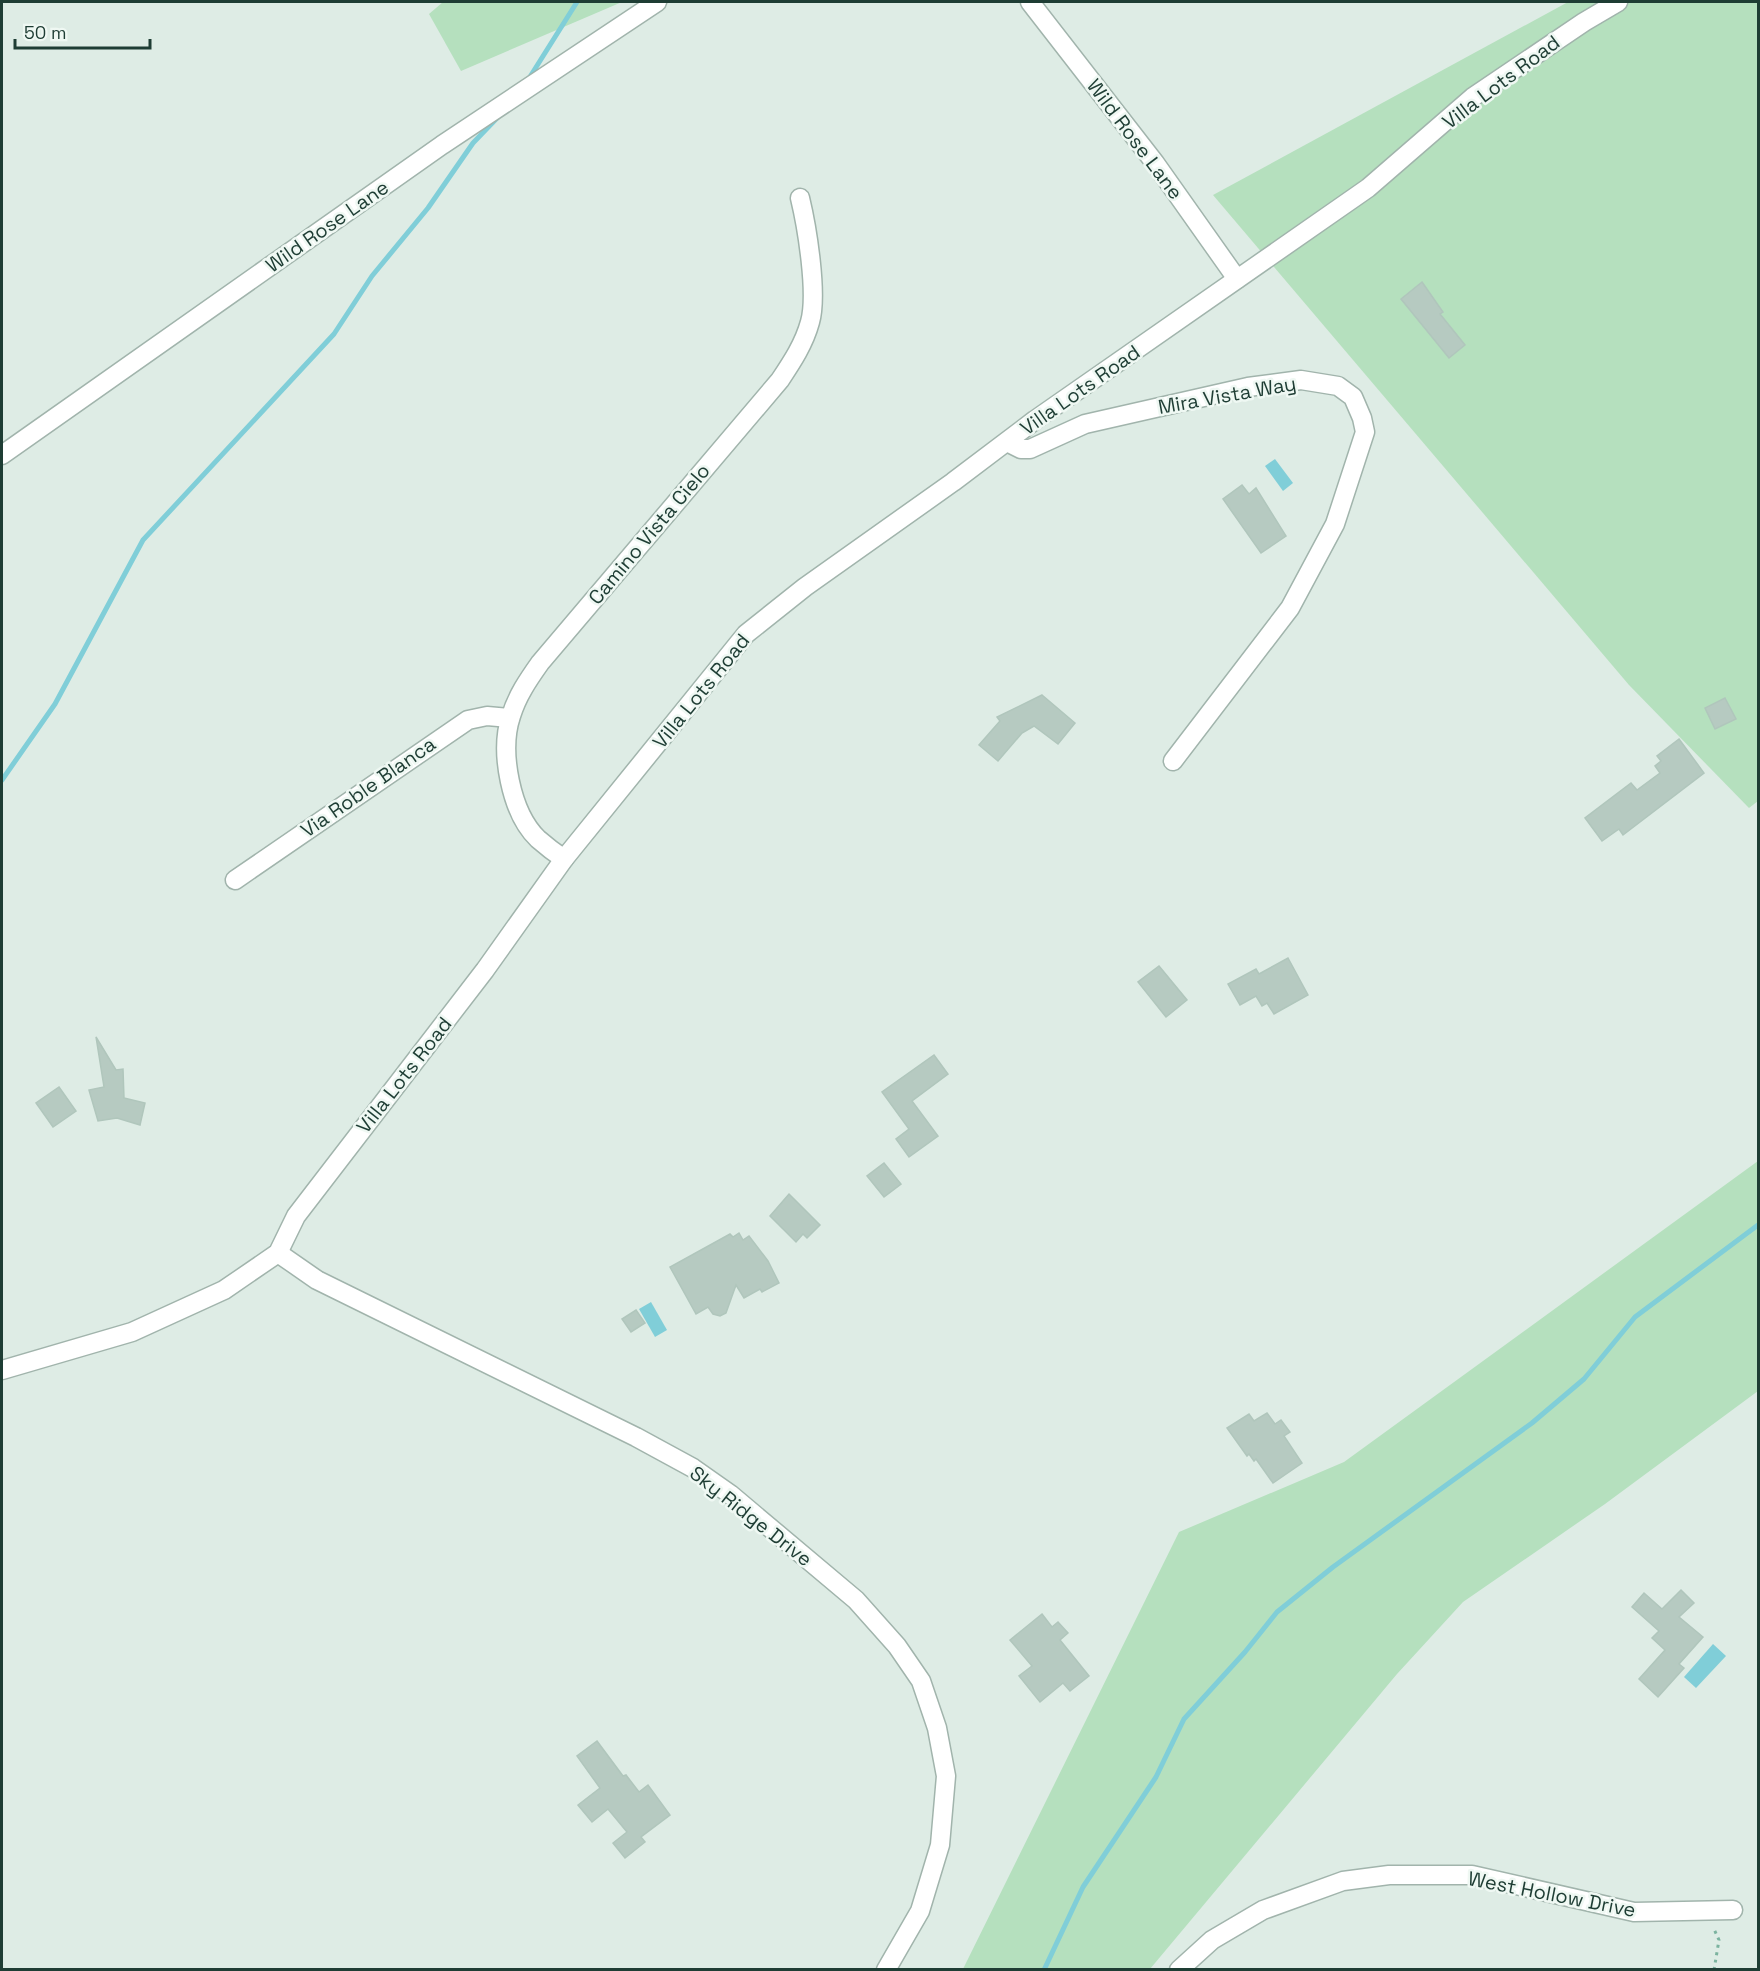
<svg xmlns="http://www.w3.org/2000/svg" width="1760" height="1971" viewBox="0 0 1760 1971" font-family="'Space Grotesk',sans-serif">
	<rect width="100%" height="100%" fill="#deece5"/>
	<g fill="#b5e0be">
		<path d="M443 2H622L461 71 429 14Z"/>
		<path d="M1568 2H1758V801L1749 808 1629 685 1213 195Z"/>
		<path d="M1758 1161V1391L1605 1504 1463 1602 1397 1674 1150 1969H963L1179 1532 1344 1462Z"/>
	</g>
	<g fill="#80ced8">
		<path d="M1275 459 1293 483 1283 491 1265 466Z"/>
		<path d="M651 1302 667 1330 655 1337 639 1309Z"/>
		<path d="M1713 1644 1726 1656 1696 1688 1684 1677Z"/>
	</g>
	<g fill="none" stroke-linecap="round" stroke-linejoin="round">
		<g stroke="#80ced8" stroke-width="5">
			<path d="M528 80 577 2"/>
			<path d="M2 780 55 704 143 540 334 334 372 276 428 208 473 143 498 117"/>
			<path d="M1044 1970 1083 1887 1156 1777 1184 1719 1245 1652 1277 1612 1333 1567 1532 1423 1584 1379 1635 1317 1758 1225"/>
		</g>
	</g>
	<g fill="#b6cac1" stroke="#b0c6bc" stroke-width="1.5">
		<path d="M1422 282 1443 312 1440 314 1465 345 1449 358 1401 299Z"/>
		<path d="M1242 485 1249 494 1256 488 1286 536 1261 553 1223 499Z"/>
		<path d="M1042 695 1075 723 1058 744 1034 726 1022 733 998 761 979 745 1000 721 997 717Z"/>
		<path d="M1725 698 1736 719 1715 729 1705 708Z"/>
		<path d="M1679 739 1704 773 1623 835 1619 829 1602 841 1585 818 1631 783 1637 790 1660 773 1655 766 1661 761 1657 756Z"/>
		<path d="M1288 958 1308 995 1274 1014 1267 1003 1262 1006 1256 996 1240 1005 1228 984 1256 969 1259 974Z"/>
		<path d="M1159 966 1187 1000 1166 1017 1138 982Z"/>
		<path d="M96 1037 116 1070 123 1069 124 1098 145 1103 140 1125 117 1118 98 1121 89 1090 104 1087Z"/>
		<path d="M934 1055 948 1074 912 1101 938 1136 909 1157 896 1139 909 1129 882 1092Z"/>
		<path d="M59 1087 76 1111 53 1127 36 1103Z"/>
		<path d="M884 1163 901 1184 884 1197 867 1176Z"/>
		<path d="M789 1194 820 1225 807 1238 803 1234 796 1242 770 1216Z"/>
		<path d="M739 1233 743 1240 749 1236 768 1261 779 1283 762 1292 760 1289 744 1298 736 1285 726 1313 720 1316 713 1314 708 1307 696 1314 670 1267 730 1234 733 1237Z"/>
		<path d="M636 1310 645 1323 631 1332 622 1319Z"/>
		<path d="M1267 1413 1275 1424 1281 1420 1290 1432 1284 1436 1302 1463 1273 1483 1256 1459 1254 1461 1249 1454 1247 1456 1227 1428 1249 1414 1254 1421Z"/>
		<path d="M1681 1590 1694 1603 1679 1617 1703 1637 1679 1664 1684 1668 1658 1697 1639 1679 1665 1650 1652 1638 1659 1631 1632 1607 1644 1593 1662 1609Z"/>
		<path d="M1042 1614 1052 1627 1058 1622 1068 1633 1060 1640 1089 1676 1070 1691 1063 1683 1040 1702 1019 1676 1032 1666 1010 1640Z"/>
		<path d="M597 1741 623 1776 626 1775 639 1792 648 1785 670 1815 641 1837 645 1842 625 1858 613 1843 627 1832 608 1809 592 1822 578 1805 600 1788 577 1756Z"/>
	</g>
	<g fill="none" stroke-linecap="round" stroke-linejoin="round">
		<defs>
			<g id="minor">
				<path d="M1030 2 1155 163 1237 279"/>
				<path d="M1007 442 1021 449H1030L1085 424 1248 387 1301 380 1338 386 1353 397 1362 418 1365 432 1335 524 1290 608 1173 761"/>
				<path d="M2 455 442 145 657 2"/>
				<path d="M564 859C555 853 546 846 538 839 511 813 499 752 511 716 517 696 528 680 540 663L780 380C792 362 804 344 810 322 818 294 807 227 800 198"/>
				<path d="M235 880 468 720 487 716 510 718"/>
				<path d="M278 1253 317 1280 636 1437 693 1468 730 1494 856 1600 897 1646 921 1681 937 1728 946 1776 940 1845 920 1911 886 1970"/>
				<path d="M2 1370 132 1332 224 1290 278 1253 296 1216 485 970 564 859 746 634 805 587 953 482 1035 420 1368 188 1473 97 1584 22 1618 2"/>
				<path d="M1179 1970 1212 1940 1263 1910 1343 1881 1389 1875H1472L1634 1912 1733 1910"/>
			</g>
		</defs>
		<use href="#minor" stroke="#a1b4ac" stroke-width="21"/>
		<path stroke="#7bb39f" stroke-width="3" stroke-dasharray="3 4.5" stroke-linecap="butt" d="M1714 1970 1719 1940 1714 1929"/>
		<use href="#minor" stroke="#fff" stroke-width="18"/>
	</g>
	<g text-anchor="middle" stroke-width="5" stroke-linejoin="round" paint-order="stroke">
		<g font-size="20" fill="#1e3d34" stroke="#eff8f3">
			<text transform="translate(1501 82) rotate(-37)" y="7">Villa Lots Road</text>
			<text transform="translate(1135 139) rotate(53)" y="7">Wild Rose Lane</text>
			<text transform="translate(327 226) rotate(-35)" y="7">Wild Rose Lane</text>
			<text transform="translate(1080 390) rotate(-35)" y="7">Villa Lots Road</text>
			<text transform="translate(1227 395) rotate(-10)" y="7">Mira Vista Way</text>
			<text transform="translate(649 534) rotate(-50)" y="7">Camino Vista Cielo</text>
			<text transform="translate(701 691) rotate(-51)" y="7">Villa Lots Road</text>
			<text transform="translate(368 787) rotate(-35)" y="7">Via Roble Blanca</text>
			<text transform="translate(404 1075) rotate(-52)" y="7">Villa Lots Road</text>
			<text transform="translate(751 1516) rotate(38)" y="7">Sky Ridge Drive</text>
			<text transform="translate(1552 1894) rotate(11)" y="7">West Hollow Drive</text>
		</g>
	</g>
	<rect width="1760" height="1971" fill="none" stroke="#1e3d34" stroke-width="6"/>
	<path d="M15 39v9h135v-9" fill="none" stroke="#1e3d34" stroke-width="3"/>
	<text x="24" y="39" font-size="18" fill="#1e3d34" stroke="#eff8f3" stroke-width="4.5" paint-order="stroke">50 m</text>
</svg>
